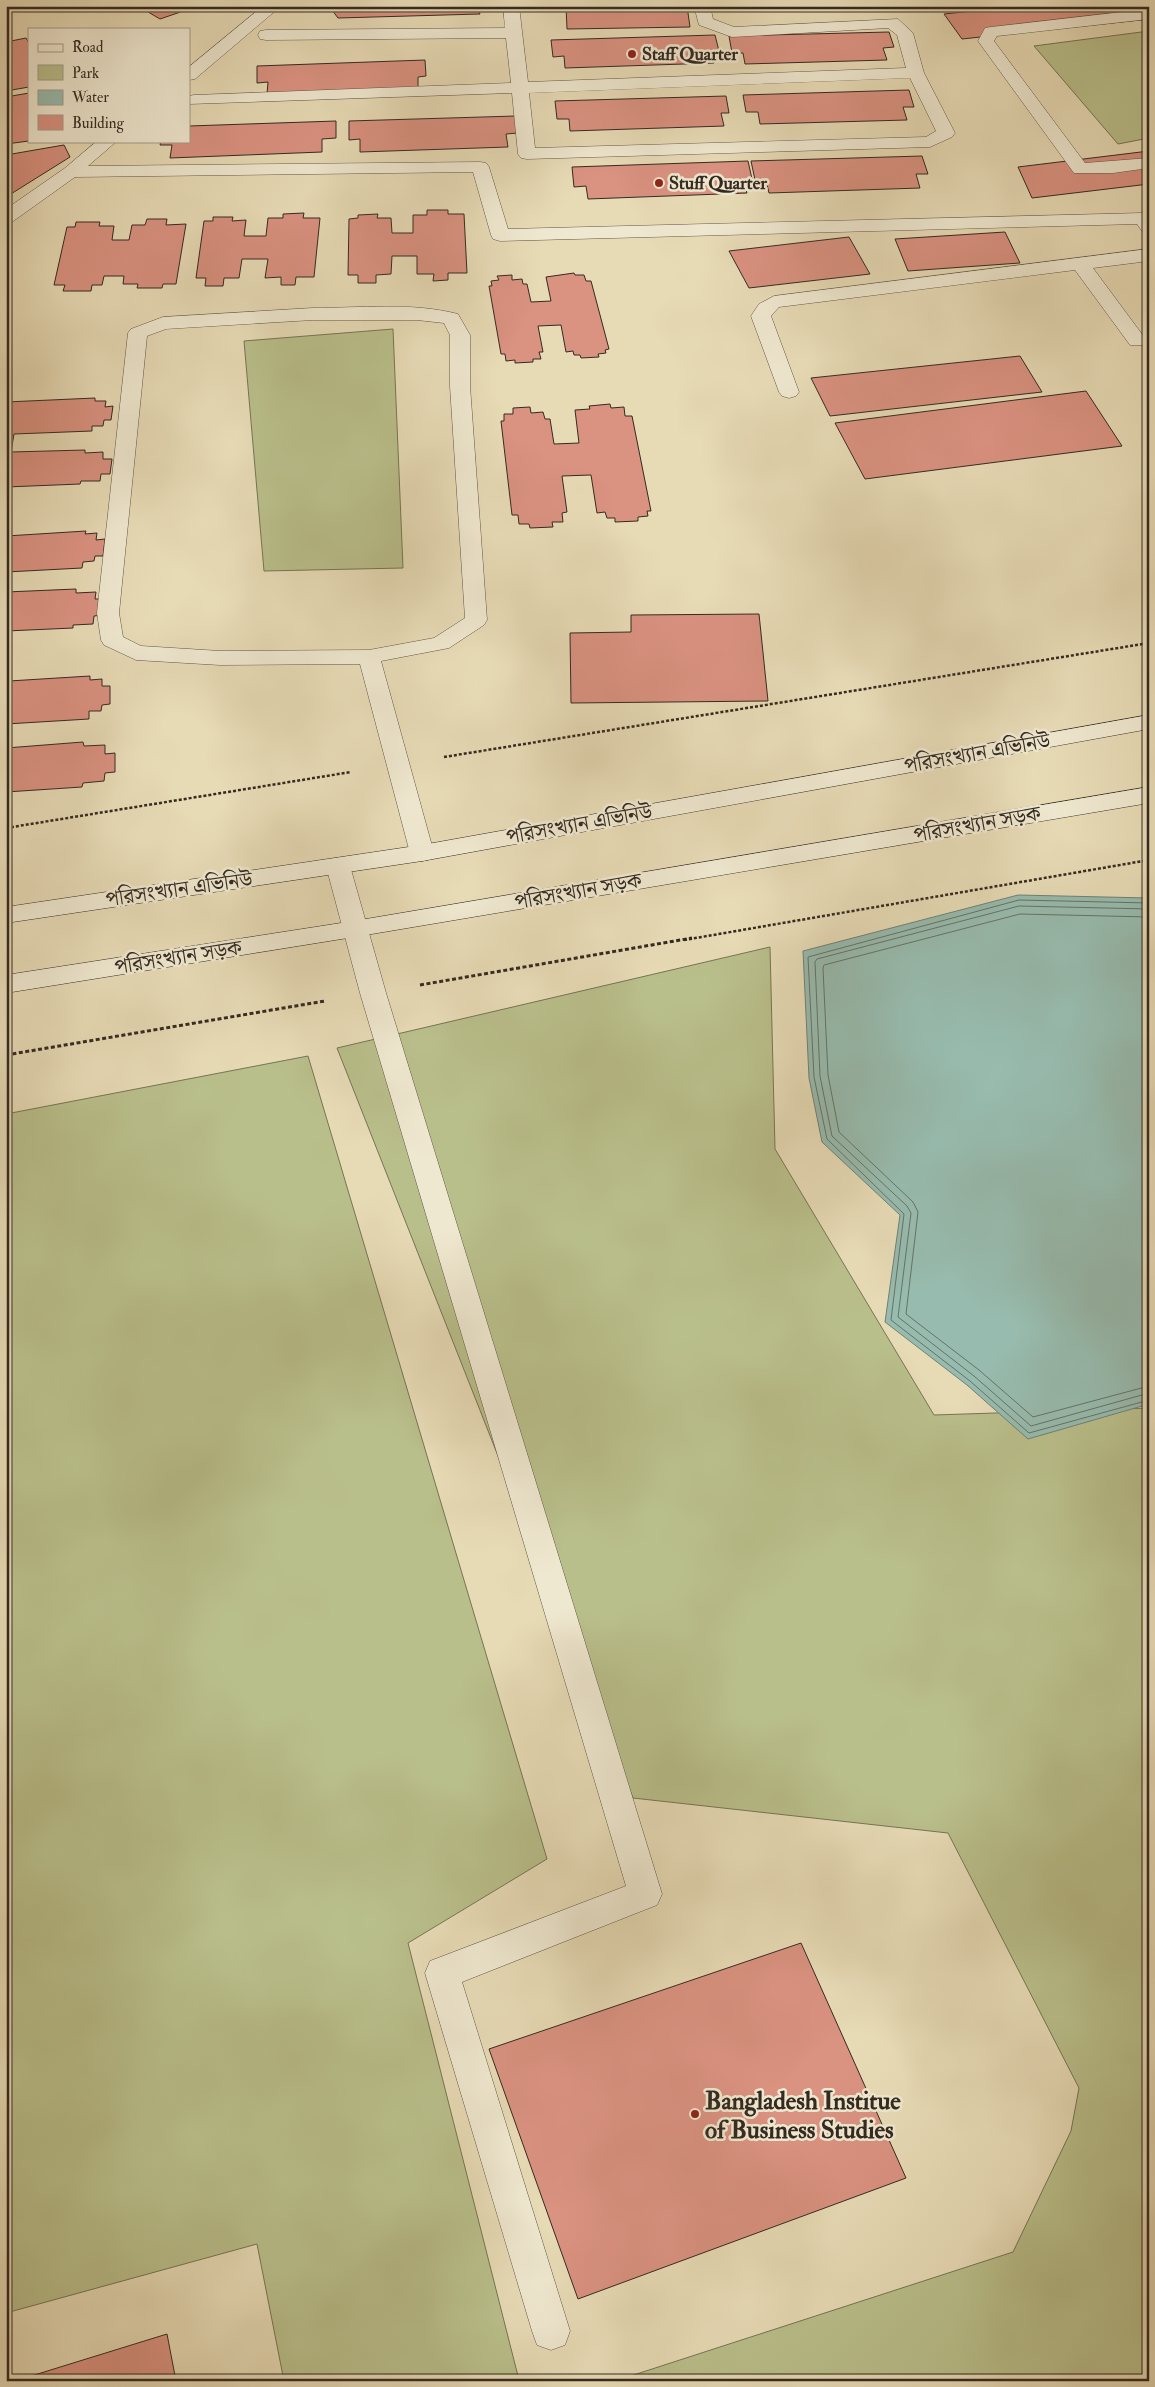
<svg xmlns="http://www.w3.org/2000/svg" width="1155" height="2387" viewBox="0 0 1155 2387" font-family="'IM FELL Double Pica','Noto Serif Bengali',serif">
	<rect width="100%" height="100%" fill="#e7dbb6"/>
	<filter id="stains"><feTurbulence type="fractalNoise" baseFrequency=".004" numOctaves="4"/><feColorMatrix values="0 0 0 0 .2 0 0 0 0 .09 0 0 0 0 .02 0 0 0 .5 -.17"/></filter>
	<radialGradient id="worn" r=".72"><stop offset=".6" stop-color="#630" stop-opacity="0"/><stop offset="1" stop-color="#630" stop-opacity=".3"/></radialGradient>
	<g fill="#b9bf8b" stroke="#767456">
		<path d="M1149 31V138L1118 144 1034 46Z"/>
		<path d="M393 329 403 568 264 571 244 341Z"/>
		<path d="M770 947 775 1149 934 1415 1149 1408V2381H615L1013 2252 1071 2131 1079 2088 948 1833 633 1798 337 1048Z"/>
		<path d="M308 1056 547 1859 408 1943 519 2380 515 2381H284L257 2244 6 2313V1114Z"/>
	</g>
	<path fill="#97bbae" stroke="#6f8176" d="M1018 895 1149 898V1404L1028 1439 967 1385 885 1322 900 1215 822 1142 809 1078 803 951Z"/>
	<g fill="none" stroke-linecap="round" stroke-linejoin="round">
		<g stroke="#667268" stroke-width="1">
			<path d="M1149 903 1019 900 808 957 814 1077 827 1139 904 1214 891 1320 970 1381 1029 1433 1149 1400"/>
			<path d="M1149 909 1019 906 817 959 815 962 820 1076 832 1136 907 1206 911 1213 898 1317 974 1376 1031 1426 1149 1393"/>
			<path d="M1149 917 1020 914 824 965 823 968 828 1075 839 1132 913 1202 918 1212 906 1314 979 1370 1033 1417 1149 1386"/>
		</g>
	</g>
	<g fill="#da9281" stroke="#342a22">
		<path d="M138 6H198L160 19Z"/>
		<path d="M329 6H477L480 14 338 18Z"/>
		<path d="M566 6H687L690 27 567 29Z"/>
		<path d="M1017 6H1124L1129 12 1032 25Z"/>
		<path d="M1021 6H1149V19L962 39 944 14Z"/>
		<path d="M889 32 894 47 883 48 887 60 745 64 743 53H732L729 36Z"/>
		<path d="M715 35 719 51H711L714 63 565 68 564 56 553 57 551 40Z"/>
		<path d="M26 38 29 43V87L6 91V42Z"/>
		<path d="M425 60 426 76 418 77V89L267 94 268 82 257 83V66Z"/>
		<path d="M909 90 914 107H903L907 120 760 124 758 112H746L743 95Z"/>
		<path d="M29 93V141L6 144V97Z"/>
		<path d="M726 96 729 113H721L724 126 570 131 569 119H557L555 101Z"/>
		<path d="M516 116 518 133 506 134 508 147 360 152V139L349 140V121Z"/>
		<path d="M336 121V138L322 139V152L170 158 172 145H160L161 141H189V126Z"/>
		<path d="M64 145 70 157 6 197V155Z"/>
		<path d="M1149 151V184L1032 198 1018 167Z"/>
		<path d="M922 156 928 174H916L920 188 769 193 766 180H755L751 161Z"/>
		<path d="M748 161 752 179 743 180 747 193 588 199 586 186 574 187 572 167Z"/>
		<path d="M427 210H448V214H464L467 273H448V280L433 281 434 274H417V256H392L391 274 376 275V283H358V275H348L349 219 358 218V215L378 214 377 218H391L392 233H413V215H427Z"/>
		<path d="M304 213 303 218H320L314 277H296L295 285H281V277L265 278 268 259H242L239 278H224L223 286H205L206 278H196L204 221H213V217H233L232 221 246 220 244 236H266L268 218H283V214Z"/>
		<path d="M147 219H167L166 225 186 224 176 284H163L162 288H137L138 284H123L124 276H104L102 285H92L91 291H63L65 285H54L67 227H75L76 222H100L99 226H114L112 240H129L132 225H145Z"/>
		<path d="M1005 232 1020 263 908 271 895 239Z"/>
		<path d="M849 237 870 274 749 288 729 251Z"/>
		<path d="M574 273 575 275H584L586 281H591L609 349 605 350 606 353 598 354 599 357 581 358 580 355H574L573 351 566 352 561 325 538 326 543 352H539L541 359H533V362L515 363V360L506 361 505 354H501L489 286H492L491 281 499 280 497 276 512 275V280L522 279 523 284H527L531 302 551 301 546 277Z"/>
		<path d="M1020 356 1042 392 830 416 811 378Z"/>
		<path d="M1086 391 1122 446 865 479 835 423Z"/>
		<path d="M95 398V401H106L105 407 113 406 111 420H104L103 426H92V431L14 434 11 452 85 450V453L103 452V459H112L110 474H101L100 481H81L80 484 6 487V402Z"/>
		<path d="M610 404 611 408 624 407 625 416H632L651 511H647L648 516 638 517V521L615 522V518H607L605 512 597 513 591 475 562 476 567 512 562 513 563 522H552L553 527 530 528 529 524H519L518 515H512L501 421H504V414H513V408L530 407 531 413 543 412 545 419H550L554 444 579 443 575 410 590 409 589 406Z"/>
		<path d="M86 531 85 534 97 533 96 540 105 539 103 556H95L94 561 83 562 82 568 6 572V536Z"/>
		<path d="M76 589V593L96 592 95 599H105L104 615 94 616 93 624 73 625V628L6 631V592Z"/>
		<path d="M759 614 768 701 571 703 570 633 631 632V615Z"/>
		<path d="M90 676V680L102 679V686H110V704L102 705 101 711H89V719L6 724V684L9 681Z"/>
		<path d="M83 742 84 746 105 745V754L115 753V772L105 773 104 781 83 783 82 787 6 792V748Z"/>
		<path d="M801 1943 906 2178 578 2299 489 2049Z"/>
		<path d="M167 2334 176 2381H15Z"/>
	</g>
	<g fill="none" stroke-linecap="round" stroke-linejoin="round">
		<defs>
			<g id="lane">
				<path d="M503 6H519L528 82 906 68 897 35 888 28 732 37 699 25 694 6H710L713 19 734 27 898 19 913 33 924 73 955 133 952 137 930 147 527 159 521 158 518 154 512 93 189 104V96L194 95 511 83 506 38 266 40 260 39 258 35 260 31 266 30 505 28ZM910 78 936 131 926 137 535 148 529 93Z"/>
				<path d="M313 308C360 308 412 302 458 314L470 335V386L487 620 484 625 449 648 381 661 434 853 431 859 422 861 413 859 410 853 360 664 220 665 136 660 104 645 101 640 97 613 128 333 131 329 163 317ZM313 320H417L444 323 450 335V386L465 618 434 638 369 650 220 651 141 646 123 637 119 613 147 336 166 329Z"/>
				<path d="M338 858 347 860 350 866 386 993 662 1894 657 1905 462 1982 570 2331 565 2345 551 2350 537 2345 532 2331 425 1973 430 1961 626 1886 360 993 326 866 329 860Z"/>
			</g>
			<g id="street">
				<path d="M263 6H281L195 79 189 80V67Z"/>
				<path d="M1149 9V19L997 36 994 41 1085 163 1149 158V168L1113 173H1074L978 41 985 28 991 27Z"/>
				<path d="M97 141H117L88 166 480 162 486 163 489 167 508 229 1142 213 1149 214V232L1142 231 1137 224 500 241 493 239 491 235 473 172 75 177 12 222 6 223V209L65 168Z"/>
				<path d="M1149 249V261L1093 268 1147 341 1144 345H1130L1075 270 779 307 771 316 799 392 796 396 789 398 782 396 779 392 751 316 759 304 774 296Z"/>
			</g>
			<g id="secondary">
				<path d="M1149 715V729L422 861 6 923V907L422 845Z"/>
				<path d="M1149 787V803L354 937 6 993V975L354 921Z"/>
			</g>
		</defs>
		<use href="#lane" stroke="#615647" stroke-width="1"/>
		<use href="#street" stroke="#615647" stroke-width="1"/>
		<use href="#secondary" stroke="#342a22" stroke-width="1"/>
		<g stroke="#342a22" stroke-width="2.5" stroke-dasharray="3 2" stroke-linecap="butt">
			<path d="M444 757 1149 643"/>
			<path d="M6 828 351 772"/>
			<path d="M684 940 1149 860"/>
		</g>
		<g stroke="#342a22" stroke-width="3" stroke-dasharray="4 2.5" stroke-linecap="butt">
			<path d="M420 985 692 938"/>
			<path d="M6 1055 325 1001"/>
		</g>
		<use href="#lane" fill="#efe8d0" fill-rule="evenodd"/>
		<use href="#street" fill="#efe8d0" fill-rule="evenodd"/>
		<use href="#secondary" fill="#efe8d0" fill-rule="evenodd"/>
	</g>
	<g fill="#8f2418" stroke="#efe8d0" stroke-width="2">
		<circle cx="632" cy="54" r="5"/>
		<circle cx="659" cy="183" r="5"/>
		<circle cx="695" cy="2114" r="5"/>
	</g>
	<g text-anchor="middle" stroke-width="5" stroke-linejoin="round" paint-order="stroke">
		<g font-size="18" font-weight="bold" fill="#342a22" stroke="#efe8d0" text-anchor="start">
			<text x="642" y="60">Staff Quarter</text>
			<text x="669" y="189">Stuff Quarter</text>
		</g>
		<g font-size="21" fill="#342a22" stroke="#efe8d0">
			<text transform="translate(977 753) rotate(-10)" y="7">পরিসংখ্যান এভিনিউ</text>
			<text transform="translate(579 824) rotate(-10)" y="7">পরিসংখ্যান এভিনিউ</text>
			<text transform="translate(977 824) rotate(-10)" y="7">পরিসংখ্যান সড়ক</text>
			<text transform="translate(179 889) rotate(-8)" y="7">পরিসংখ্যান এভিনিউ</text>
			<text transform="translate(578 891) rotate(-10)" y="7">পরিসংখ্যান সড়ক</text>
			<text transform="translate(178 957) rotate(-9)" y="7">পরিসংখ্যান সড়ক</text>
		</g>
		<g font-size="25" font-weight="bold" fill="#342a22" stroke="#efe8d0" text-anchor="start">
			<text x="705" y="2109">Bangladesh Institue<tspan x="705" dy="29">of Business Studies</tspan></text>
		</g>
	</g>
	<rect width="1155" height="2387" fill="none" stroke="#e7dbb6" stroke-width="25"/>
	<rect x="8" y="8" width="1140" height="2372" fill="none" stroke="#342a22" stroke-width="2.5"/>
	<rect x="12" y="12" width="1130" height="2362" fill="none" stroke="#342a22"/>
	<rect x="28" y="28" width="162" height="115" fill="#efe8d0" stroke="#a49c8a"/>
	<rect x="38" y="44" width="25" height="8" fill="#efe8d0" stroke="#a49c8a"/>
	<text x="72" y="52" font-size="15" fill="#342a22">Road</text>
	<rect x="38" y="65" width="25" height="15" fill="#b9bf8b" stroke="#a49c8a"/>
	<text x="72" y="78" font-size="15" fill="#342a22">Park</text>
	<rect x="38" y="90" width="25" height="15" fill="#97bbae" stroke="#a49c8a"/>
	<text x="72" y="102" font-size="15" fill="#342a22">Water</text>
	<rect x="38" y="115" width="25" height="15" fill="#da9281" stroke="#a49c8a"/>
	<text x="72" y="128" font-size="15" fill="#342a22">Building</text>
	<rect width="100%" height="100%" filter="url(#stains)"/>
	<rect width="100%" height="100%" fill="url(#worn)"/>
</svg>
